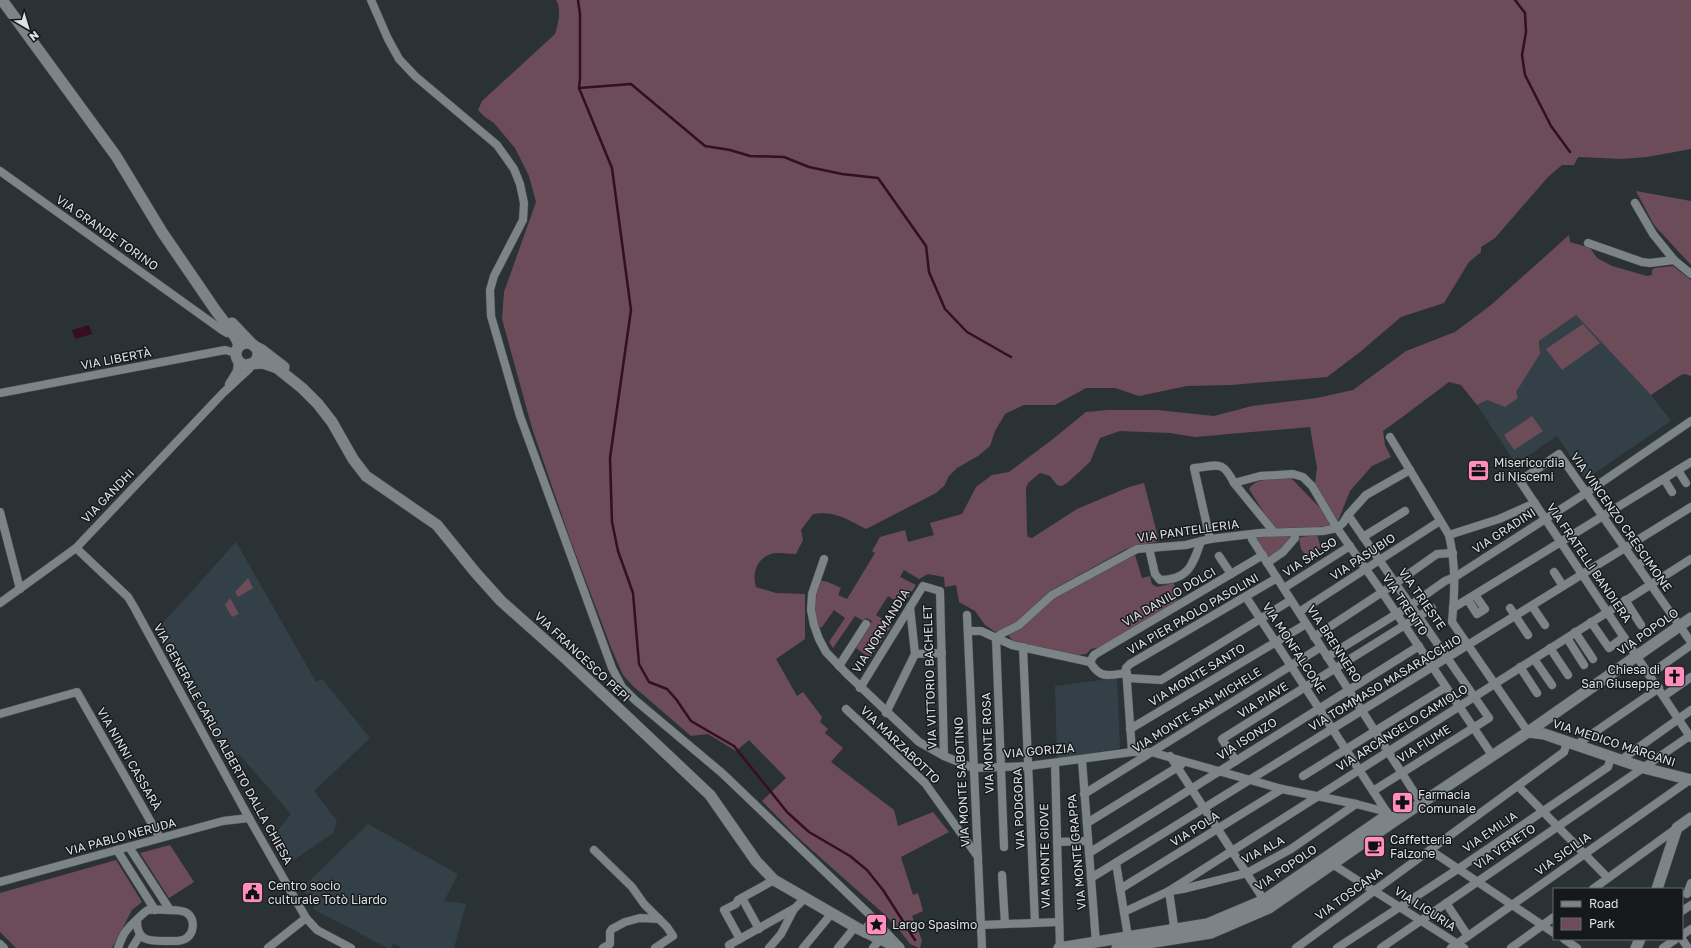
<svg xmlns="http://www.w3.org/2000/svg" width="1691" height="948" viewBox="0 0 1691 948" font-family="'Golos Text',sans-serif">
	<rect width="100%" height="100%" fill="#2b3236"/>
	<g fill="#334047">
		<path d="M1576 315 1651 395 1671 421 1586 479 1557 436 1516 464 1477 405 1487 400 1505 407 1540 354 1539 341Z"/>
		<path d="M236 542 316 682 322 679 370 738 314 791 337 821 333 833 294 860 279 852 271 839 291 814 239 754 237 755 222 739V737L216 740 186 686 195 681 191 674 183 681 156 631Z"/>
		<path d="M1117 678 1120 748 1057 759 1055 686Z"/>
		<path d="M368 824 458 874 444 901 466 904 454 948H402L393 943 391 948H388L313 909 316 901 301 889Z"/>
	</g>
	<g fill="#6c4c59">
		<path d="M556 0H1691V149L1647 157 1622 159 1578 157 1574 165H1562L1548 177 1495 238 1481 247V252L1469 262 1444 303 1401 317 1360 352 1327 377 1231 385 1187 386 1139 396 1115 388H1086L1055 405H1024L1005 414 995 431 990 446 978 456 957 468 949 476 944 486 936 493 866 529C846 519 836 511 813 514L801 530 803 540 796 554C789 554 778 552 771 554 756 559 752 574 756 587L776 593 805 594V639L776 659 797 696 803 692 822 717 820 722 828 729 825 733 843 748 831 762 894 810 898 826 933 812 949 832 901 857 913 895 918 893 923 911 912 916 922 940 920 948H919L910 944 897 927 884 914 795 835 762 801 786 778 749 740 736 751 708 734 691 736 633 686 623 675 612 650 570 539 532 428 502 319 504 292 536 202 529 176 515 148 494 123 485 117 478 110 482 101 555 34C558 25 562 9 556 0Z"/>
		<path d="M1636 191 1691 201V265L1654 225Z"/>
		<path d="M1569 235 1570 242 1590 248 1597 258 1612 266 1647 276 1652 275V270L1655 268 1673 266 1691 280V376L1685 374 1681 375 1651 395 1576 315 1539 341 1540 354 1516 392 1518 398 1505 407 1487 400 1477 405 1461 385 1449 382 1401 418 1383 431 1385 445 1391 457 1372 466 1350 491 1338 521 1315 484 1317 468 1310 427 1195 437 1170 433 1120 431 1100 438 1090 462 1067 483 1062 486 1057 485 1050 476 1040 473 1028 483 1026 488 1027 534 1028 537 1032 538 1077 509 1129 487 1144 483 1159 541 1126 549 1050 591 1016 623 997 633 985 625 975 611 959 602 956 585 945 587 944 577 928 574 919 579 904 570 900 577 916 585 907 599 900 594 896 601 888 596 876 615 892 625 870 658 856 648 872 621 866 618 863 621 855 616 833 648 829 642 845 618 834 610 822 627 817 628 814 608 819 580 828 582 841 588 838 595 847 599 875 553 872 551 880 537 905 530 908 542 934 535 930 523 962 514 976 487 992 475 1009 472 1053 439 1086 412 1108 410H1157L1214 416 1252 406 1317 398 1353 390 1406 351 1455 332 1491 305Z"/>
		<path d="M1583 324 1600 343 1562 370 1546 349Z"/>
		<path d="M1532 416 1543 431 1514 450 1504 435Z"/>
		<path d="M1274 478 1292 479 1320 508 1331 525 1314 528 1278 529 1273 527 1249 489C1254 480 1264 480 1274 478Z"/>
		<path d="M1288 535 1290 537C1286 546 1278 554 1269 558 1263 554 1257 544 1256 537Z"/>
		<path d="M1317 535 1321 548 1307 557 1301 549 1299 539 1301 537Z"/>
		<path d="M1131 555H1135L1142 578 1150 576 1152 584 1157 587 1174 583 1178 602 1102 647 1091 649 1086 654 1077 655 1015 643 1008 635 1054 596Z"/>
		<path d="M248 578 253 588 238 597 235 592Z"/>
		<path d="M230 598 239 614 232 617 225 605Z"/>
		<path d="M170 845 194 882 169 898 140 853Z"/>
		<path d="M116 860 142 902 132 910 112 948H16L0 932V893Z"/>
	</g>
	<path fill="#360d21" d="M89 325 92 334 75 339 72 330Z"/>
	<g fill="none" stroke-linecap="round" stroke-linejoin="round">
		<g stroke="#360d21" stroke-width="2.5">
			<path d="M578 0 580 14V79L579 88 612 168 631 310 610 458 612 522 618 551 633 593 639 664 649 682 667 689 676 699 691 721 734 746 787 812 809 832 850 856 867 870 883 890 915 940"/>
			<path d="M1515 0 1525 13 1526 32 1522 55 1525 75 1551 126 1570 152"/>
			<path d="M579 88 631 84 705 146 730 150 750 156 784 157 809 167 842 174 878 178 926 246 929 272 945 309 967 332 1011 357"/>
		</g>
		<defs>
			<g id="street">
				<path d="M371 0 388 39 399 59 415 76 497 145 514 169 520 184 524 203 523 220 494 276 490 290 491 316 520 416 612 668 622 687 635 700 722 773 869 914 899 946"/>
				<path d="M0 171 222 330 227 333H233"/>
				<path d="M1635 203 1653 234 1674 260 1691 274"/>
				<path d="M1588 243 1642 262 1650 263 1674 260"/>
				<path d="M229 384 237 371 238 360"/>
				<path d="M0 393 225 350 236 353"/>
				<path d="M1390 437 1449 535C1456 566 1455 590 1452 622L1528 732"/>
				<path d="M1678 470 1686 483"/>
				<path d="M1664 479 1672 492"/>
				<path d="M1234 483 1274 532"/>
				<path d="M0 512 20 589"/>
				<path d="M1348 515 1489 718 1373 791"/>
				<path d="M1449 535 1499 519 1535 503"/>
				<path d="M1363 537 1405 511"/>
				<path d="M1210 539 1194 468C1218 466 1222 459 1234 483L1260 476 1293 474 1303 477 1312 486 1337 528 1382 592 1492 755"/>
				<path d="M1252 539 1421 803"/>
				<path d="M76 548 128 597 134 607 249 818 306 918 317 930 351 948"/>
				<path d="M1149 548 1155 574 1160 580C1189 580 1193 564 1201 541"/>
				<path d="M1219 556 1231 574"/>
				<path d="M824 559 812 594 811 610 814 625 819 639 826 652 846 673 919 742 944 756 973 768 1029 766 1132 752H1151L1282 789 1356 804 1387 812"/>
				<path d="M1267 563 1283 552 1295 538 1294 532"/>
				<path d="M1638 565 1646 560"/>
				<path d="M1554 572 1563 586"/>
				<path d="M1284 588 1350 546"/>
				<path d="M1246 597 1388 814"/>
				<path d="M1468 600 1477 614 1485 609 1475 595"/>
				<path d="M1625 600 1641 625"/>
				<path d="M0 603 76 548 223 393 249 369 255 360"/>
				<path d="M1532 606 1545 625"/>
				<path d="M1453 608 1691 462"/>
				<path d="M1510 608 1528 635"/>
				<path d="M1299 612 1440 521"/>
				<path d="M967 615 982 948"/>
				<path d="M1591 622 1609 648 1624 637"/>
				<path d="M968 631H981L1012 645 1090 662C1101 680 1108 675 1127 673"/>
				<path d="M1575 632 1593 659"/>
				<path d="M1314 637 1396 583 1437 554 1453 553"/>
				<path d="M1567 638 1584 665"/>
				<path d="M1691 642 1559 454 1520 481 1691 738"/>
				<path d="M1023 647 1035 923"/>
				<path d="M1550 648 1568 675"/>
				<path d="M915 654 942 653"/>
				<path d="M1327 657 1411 605 1445 581 1455 577 1586 493 1691 421"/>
				<path d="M1534 659 1552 685"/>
				<path d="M1090 662 1094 655 1263 555"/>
				<path d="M839 666 866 624"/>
				<path d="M1520 667 1537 693"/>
				<path d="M1650 674 1691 645"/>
				<path d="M1127 678 1161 680 1291 600"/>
				<path d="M860 688 923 586 940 591 944 756"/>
				<path d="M1664 696 1691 677"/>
				<path d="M846 709 925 783 978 857"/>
				<path d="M886 713 915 654 910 607"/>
				<path d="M0 714 77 692 160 838"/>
				<path d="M1130 729 1306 624"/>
				<path d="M1576 745 1659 688"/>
				<path d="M1132 752 1126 668 1130 664 1277 578"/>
				<path d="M1170 756 1264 900"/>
				<path d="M1082 760 1096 943"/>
				<path d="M1621 760 1691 710"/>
				<path d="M1236 761 1222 739 1432 608"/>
				<path d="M1055 763 1060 948"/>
				<path d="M1303 776 1446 687"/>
				<path d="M1518 786 1608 878"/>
				<path d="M1084 794 1321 647"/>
				<path d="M1087 823 1181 765"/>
				<path d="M1057 842 1088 841"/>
				<path d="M129 847 170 910"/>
				<path d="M1004 847 996 638 1001 634 1019 625 1052 595 1137 549 1186 545 1210 539 1260 533 1323 531 1337 528 1343 523 1348 515 1366 495 1410 470"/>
				<path d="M117 850 155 910"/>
				<path d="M594 850 632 887 644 904 667 927 673 936 655 948"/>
				<path d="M1430 850 1554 933"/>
				<path d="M1089 853 1419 646"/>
				<path d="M1116 863 1128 937"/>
				<path d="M1332 864 1464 948"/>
				<path d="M1002 875 1005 924"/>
				<path d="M1091 878 1691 507"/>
				<path d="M0 882 223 821 249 818"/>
				<path d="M1120 889 1282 789"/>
				<path d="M1593 889 1677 828"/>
				<path d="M1169 891 1175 933"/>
				<path d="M1170 891 1183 889 1247 873 1291 849 1356 804"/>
				<path d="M1687 894 1691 883"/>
				<path d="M742 898 759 929"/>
				<path d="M1446 903 1468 936"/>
				<path d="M1682 911 1691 905"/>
				<path d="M1124 912 1169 891 1691 559"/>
				<path d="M981 925 1059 922"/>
				<path d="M1682 935 1691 929"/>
				<path d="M740 939 724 910 736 904 738 900 774 880"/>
				<path d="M1564 939 1577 948"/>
				<path d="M1682 939 1688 948"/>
				<path d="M0 944 4 948"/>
				<path d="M118 948C120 943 122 936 126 931 128 928 145 911 148 910 154 909 163 910 169 910 175 910 182 910 187 913 196 920 194 934 185 939 179 942 173 941 167 941 150 941 137 942 137 921"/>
				<path d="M132 948 140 935"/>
				<path d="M268 948 306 918"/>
				<path d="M603 948 610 944V932L612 929 625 922 640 918 659 919"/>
				<path d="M730 948 729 945 795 908 805 898"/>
				<path d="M769 948 781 934 794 909"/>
				<path d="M803 948 832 913"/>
				<path d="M838 948 855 927"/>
				<path d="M873 948 880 939"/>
				<path d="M1296 948 1564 752 1567 742"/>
				<path d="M1337 948 1458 869 1608 767 1611 757"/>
				<path d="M1381 948 1691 735"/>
				<path d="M1451 948 1691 779"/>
				<path d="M1511 948 1554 917"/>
				<path d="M1663 948 1676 939"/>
			</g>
			<g id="secondary">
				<path d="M2 0 116 156 162 232 216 311 232 332 237 340 239 346"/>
				<path d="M232 323 253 345"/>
				<circle cx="247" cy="354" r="11"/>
				<path d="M254 346 262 350 284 367"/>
				<path d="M250 364 263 363 277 368 302 388 318 404 332 422 353 459 366 476 437 525 475 572 501 601 565 658 710 795 756 861 774 880 859 929 899 948"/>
				<path d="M1528 732 1544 734 1644 768 1691 780"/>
				<path d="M1657 889 1677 828 1691 818"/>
				<path d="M865 932 874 920"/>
				<path d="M1059 948 1207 924 1264 900 1383 818 1399 817"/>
				<path d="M1117 948 1211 933 1269 908 1393 822 1528 732 1691 618"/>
				<path d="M1636 948 1640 939"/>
			</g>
		</defs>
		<use href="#street" stroke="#484e51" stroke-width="9"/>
		<use href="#secondary" stroke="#484e51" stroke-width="12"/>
		<use href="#street" stroke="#7c8488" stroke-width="8"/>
		<use href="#secondary" stroke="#7c8488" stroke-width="11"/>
	</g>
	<defs>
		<symbol id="office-square" viewBox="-11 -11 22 22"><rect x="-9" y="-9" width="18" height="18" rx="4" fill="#fe8ebe" stroke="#16191b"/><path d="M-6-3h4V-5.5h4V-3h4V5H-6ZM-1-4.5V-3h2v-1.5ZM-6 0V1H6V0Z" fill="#111"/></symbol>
		<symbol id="church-square" viewBox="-11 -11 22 22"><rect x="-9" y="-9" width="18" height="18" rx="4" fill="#fe8ebe" stroke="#16191b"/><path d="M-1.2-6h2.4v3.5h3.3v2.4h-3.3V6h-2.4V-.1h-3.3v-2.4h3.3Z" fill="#111"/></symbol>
		<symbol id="pharmacy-square" viewBox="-11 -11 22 22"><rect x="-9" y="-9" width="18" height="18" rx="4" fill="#fe8ebe" stroke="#16191b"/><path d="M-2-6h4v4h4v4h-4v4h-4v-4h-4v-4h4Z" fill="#111"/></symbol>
		<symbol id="cafe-square" viewBox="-11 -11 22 22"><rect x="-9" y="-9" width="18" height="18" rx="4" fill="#fe8ebe" stroke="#16191b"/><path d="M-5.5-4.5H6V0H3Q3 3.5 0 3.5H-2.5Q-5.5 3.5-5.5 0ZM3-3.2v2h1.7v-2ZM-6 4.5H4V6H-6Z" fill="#111"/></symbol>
		<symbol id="civic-square" viewBox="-11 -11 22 22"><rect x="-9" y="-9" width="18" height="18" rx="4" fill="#fe8ebe" stroke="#16191b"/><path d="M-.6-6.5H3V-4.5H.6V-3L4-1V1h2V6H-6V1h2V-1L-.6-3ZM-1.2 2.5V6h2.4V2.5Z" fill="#111"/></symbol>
		<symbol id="sight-square" viewBox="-11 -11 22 22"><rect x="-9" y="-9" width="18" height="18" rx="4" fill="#fe8ebe" stroke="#16191b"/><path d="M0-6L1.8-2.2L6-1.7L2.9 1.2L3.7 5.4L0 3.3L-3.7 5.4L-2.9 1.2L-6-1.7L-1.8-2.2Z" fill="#111"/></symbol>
	</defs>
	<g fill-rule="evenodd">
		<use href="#office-square" x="1466" y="458" width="25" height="25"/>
		<use href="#church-square" x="1662" y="664" width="25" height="25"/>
		<use href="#pharmacy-square" x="1390" y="790" width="25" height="25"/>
		<use href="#cafe-square" x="1362" y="834" width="25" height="25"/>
		<use href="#civic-square" x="240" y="880" width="25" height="25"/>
		<use href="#sight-square" x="864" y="912" width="25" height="25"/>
	</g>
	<g text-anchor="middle" stroke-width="3" stroke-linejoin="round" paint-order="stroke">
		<g font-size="12" fill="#dde1e4" stroke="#16191b">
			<text transform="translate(107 233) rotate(35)" y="4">VIA GRANDE TORINO</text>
			<text transform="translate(116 359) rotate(-11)" y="4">VIA LIBERTÀ</text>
			<text transform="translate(108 496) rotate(-46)" y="4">VIA GANDHI</text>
			<text transform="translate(1621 522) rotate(55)" y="4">VIA VINCENZO CRESCIMONE</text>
			<text transform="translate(1188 531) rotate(-8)" y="4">VIA PANTELLERIA</text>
			<text transform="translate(1504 531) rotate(-33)" y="4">VIA GRADINI</text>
			<text transform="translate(1310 557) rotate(-33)" y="4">VIA SALSO</text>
			<text transform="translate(1363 557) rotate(-33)" y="4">VIA PASUBIO</text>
			<text transform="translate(1589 563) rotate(56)" y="4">VIA FRATELLI BANDIERA</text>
			<text transform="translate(1169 597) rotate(-30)" y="4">VIA DANILO DOLCI</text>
			<text transform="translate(1422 599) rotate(55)" y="4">VIA TRIESTE</text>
			<text transform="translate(1405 605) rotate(56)" y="4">VIA TRENTO</text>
			<text transform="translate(1193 614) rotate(-30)" y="4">VIA PIER PAOLO PASOLINI</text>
			<text transform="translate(881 631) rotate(-58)" y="4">VIA NORMANDIA</text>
			<text transform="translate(1648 632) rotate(-35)" y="4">VIA POPOLO</text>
			<text transform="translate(1334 644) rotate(57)" y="4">VIA BRENNERO</text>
			<text transform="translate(1294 648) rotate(57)" y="4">VIA MONFALCONE</text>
			<text transform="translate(582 657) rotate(43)" y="4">VIA FRANCESCO PEPI</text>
			<text transform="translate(1197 675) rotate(-31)" y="4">VIA MONTE SANTO</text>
			<text transform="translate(930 677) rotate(-92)" y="4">VIA VITTORIO BACHELET</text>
			<text transform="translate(1385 683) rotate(-31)" y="4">VIA TOMMASO MASARACCHIO</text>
			<text transform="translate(1263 700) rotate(-32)" y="4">VIA PIAVE</text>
			<text transform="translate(1197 710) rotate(-32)" y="4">VIA MONTE SAN MICHELE</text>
			<text transform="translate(1402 728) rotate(-32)" y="4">VIA ARCANGELO CAMIOLO</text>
			<text transform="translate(1247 739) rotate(-32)" y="4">VIA ISONZO</text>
			<text transform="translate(988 743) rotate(-92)" y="4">VIA MONTE ROSA</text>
			<text transform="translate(1614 743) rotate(18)" y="4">VIA MEDICO MARGANI</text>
			<text transform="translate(223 744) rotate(61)" y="4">VIA GENERALE CARLO ALBERTO DALLA CHIESA</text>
			<text transform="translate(1424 744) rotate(-32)" y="4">VIA FIUME</text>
			<text transform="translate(900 745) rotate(44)" y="4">VIA MARZABOTTO</text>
			<text transform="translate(1039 751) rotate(-5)" y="4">VIA GORIZIA</text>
			<text transform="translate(129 759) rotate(60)" y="4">VIA NINNI CASSARÀ</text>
			<text transform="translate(962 782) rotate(-93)" y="4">VIA MONTE SABOTINO</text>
			<text transform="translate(1019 809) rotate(-92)" y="4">VIA PODGORA</text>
			<text transform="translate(1195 829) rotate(-32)" y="4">VIA POLA</text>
			<text transform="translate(1490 832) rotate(-34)" y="4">VIA EMILIA</text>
			<text transform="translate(121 837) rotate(-15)" y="4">VIA PABLO NERUDA</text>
			<text transform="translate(1505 847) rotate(-34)" y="4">VIA VENETO</text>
			<text transform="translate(1263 850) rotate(-28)" y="4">VIA ALA</text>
			<text transform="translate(1077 852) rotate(-95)" y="4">VIA MONTE GRAPPA</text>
			<text transform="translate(1563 854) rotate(-35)" y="4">VIA SICILIA</text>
			<text transform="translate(1045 856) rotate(-91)" y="4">VIA MONTE GIOVE</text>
			<text transform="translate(1286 868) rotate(-34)" y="4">VIA POPOLO</text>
			<text transform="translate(1349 894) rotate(-36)" y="4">VIA TOSCANA</text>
			<text transform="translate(1425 909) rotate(33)" y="4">VIA LIGURIA</text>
		</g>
		<g font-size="12" fill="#dde1e4" stroke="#16191b" text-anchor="start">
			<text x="1494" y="467">Misericordia<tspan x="1494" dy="14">di Niscemi</tspan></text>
			<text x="1660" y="674" text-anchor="end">Chiesa di<tspan x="1660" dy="14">San Giuseppe</tspan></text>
			<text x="1418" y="799">Farmacia<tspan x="1418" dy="14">Comunale</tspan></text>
			<text x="1390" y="844">Caffetteria<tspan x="1390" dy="14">Falzone</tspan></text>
			<text x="268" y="890">Centro socio<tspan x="268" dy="14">culturale Totò Liardo</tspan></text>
			<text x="892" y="929">Largo Spasimo</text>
		</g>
	</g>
	<rect x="1553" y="888" width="130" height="52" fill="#16191b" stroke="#66696b"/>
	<rect x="1561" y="901" width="20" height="6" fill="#7c8488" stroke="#66696b"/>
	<text x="1589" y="908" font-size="12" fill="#dde1e4">Road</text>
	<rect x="1561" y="918" width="20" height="12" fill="#6c4c59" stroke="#66696b"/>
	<text x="1589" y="928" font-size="12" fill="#dde1e4">Park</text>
	<g transform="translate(28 28) rotate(142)" stroke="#16191b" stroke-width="3" paint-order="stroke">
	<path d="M0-3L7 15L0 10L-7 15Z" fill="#dde1e4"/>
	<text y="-6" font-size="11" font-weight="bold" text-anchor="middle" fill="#dde1e4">N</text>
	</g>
</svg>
